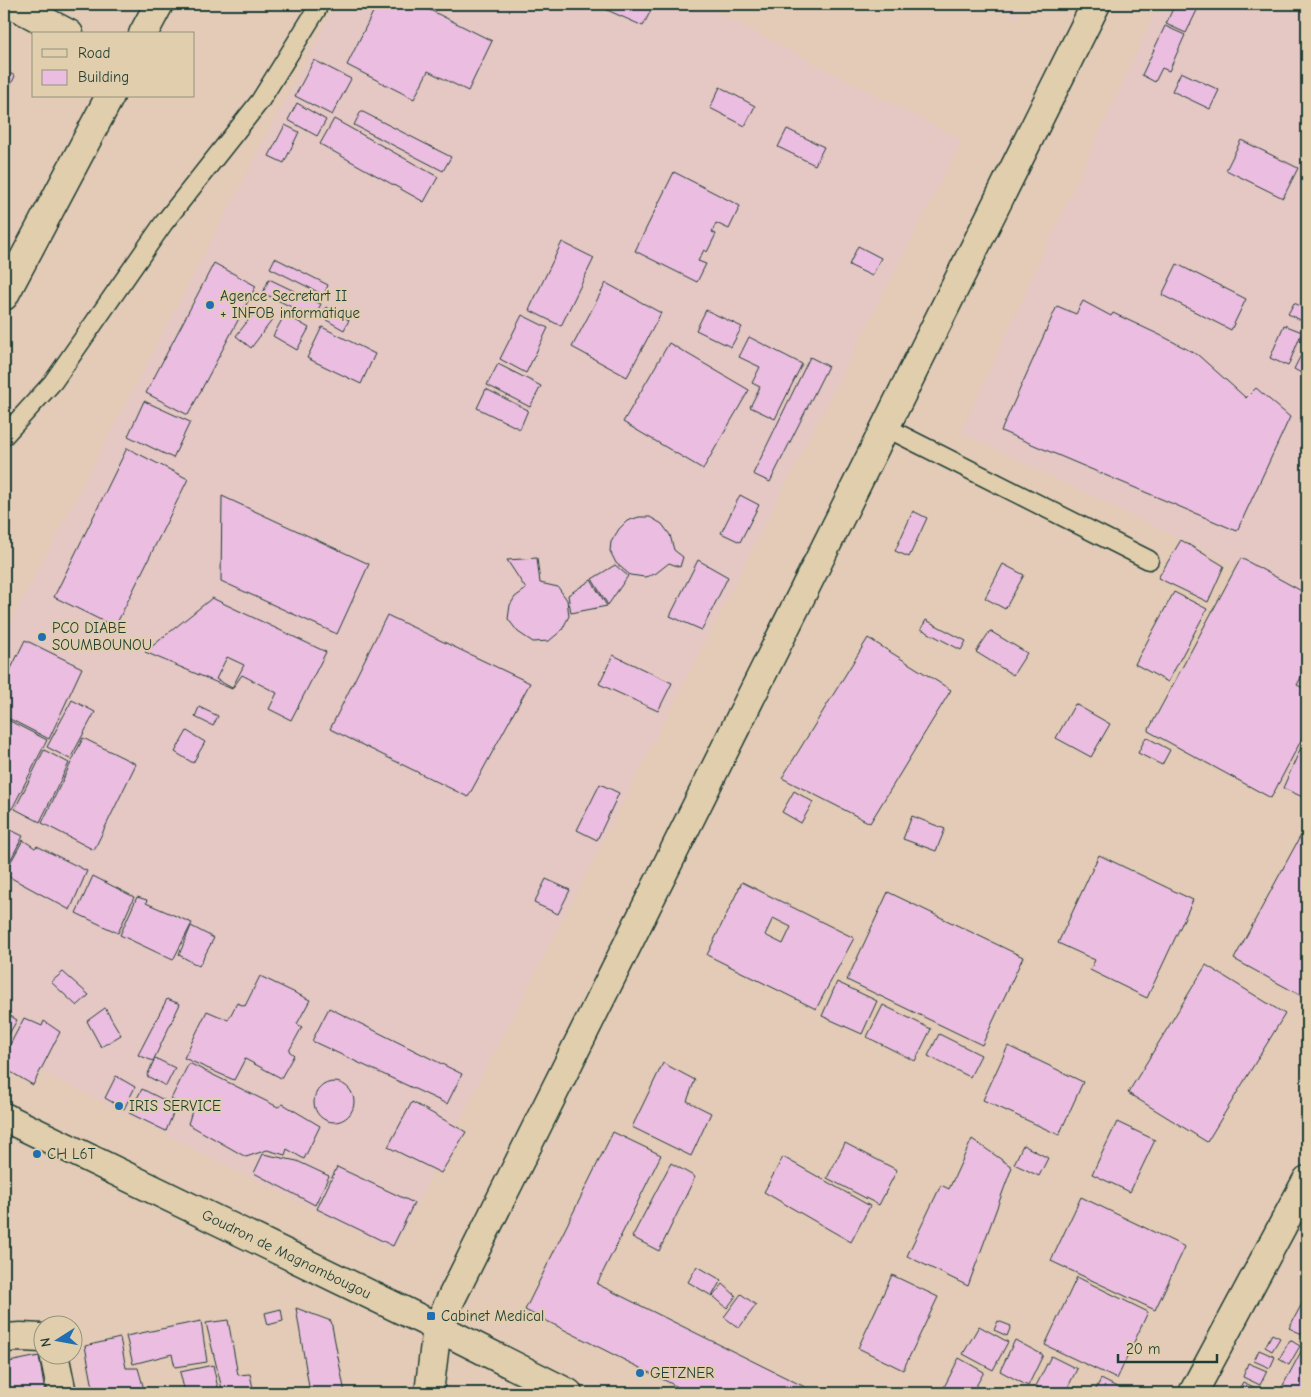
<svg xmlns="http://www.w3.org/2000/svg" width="1311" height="1397" viewBox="0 0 1311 1397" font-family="'Comic Neue',sans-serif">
	<rect width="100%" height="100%" fill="#e3cbb7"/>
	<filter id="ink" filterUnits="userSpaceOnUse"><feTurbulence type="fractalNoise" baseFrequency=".02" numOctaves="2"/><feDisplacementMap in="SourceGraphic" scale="10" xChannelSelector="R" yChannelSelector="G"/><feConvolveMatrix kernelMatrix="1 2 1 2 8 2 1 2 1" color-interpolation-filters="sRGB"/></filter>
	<g filter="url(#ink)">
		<g fill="#e5c7c4">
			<path d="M336 4H700L962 140 393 1250 4 1052V635Z"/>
			<path d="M990 4H1024L1017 17Z"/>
			<path d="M1159 4H1307V803L1153 725 1236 566 961 432Z"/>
		</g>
		<g fill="#ebbde1" stroke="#1f3d34" fill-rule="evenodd">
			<path d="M377 4H418L492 41 468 91 428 71 414 99 347 65Z"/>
			<path d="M609 4H654L643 26 607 10Z"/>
			<path d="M1175 4H1200L1186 33 1166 24Z"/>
			<path d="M1165 26 1185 35 1169 71 1162 68 1155 82 1142 75Z"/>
			<path d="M314 60 351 79 332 115 295 96Z"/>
			<path d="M4 70 15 76 4 99Z"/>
			<path d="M1181 72 1219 90 1210 109 1172 91Z"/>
			<path d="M720 87 755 106 745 126 710 108Z"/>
			<path d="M297 103 326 120 317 136 288 120Z"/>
			<path d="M361 111 451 157 443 171 354 125Z"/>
			<path d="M334 119 438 177 424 202 320 144Z"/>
			<path d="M285 125 299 132 284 163 269 156Z"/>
			<path d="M787 129 824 147 815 165 778 147Z"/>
			<path d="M1241 140 1298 168 1283 198 1226 170Z"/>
			<path d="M674 172 740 206 729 229 716 223 712 232 716 234 707 252 704 250 698 261 706 264 697 282 635 251Z"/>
			<path d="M562 242 594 258 561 326 529 310Z"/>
			<path d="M858 246 881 258 872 276 849 265Z"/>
			<path d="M275 258 328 285 324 295 270 268Z"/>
			<path d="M214 263 256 286 188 415 146 393Z"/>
			<path d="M1177 264 1246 299 1231 330 1162 295Z"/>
			<path d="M269 279 321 304 314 318 263 293Z"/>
			<path d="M606 283 661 313 627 377 572 347Z"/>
			<path d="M1083 301 1111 316 1113 313 1164 337 1198 355 1246 398 1256 388 1290 417 1237 531 1001 431 1057 306 1076 314Z"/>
			<path d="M1294 303 1307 309V323L1288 314Z"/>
			<path d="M326 307 349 320 344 330 321 317Z"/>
			<path d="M258 308 273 319 251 348 236 336Z"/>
			<path d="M706 310 742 327 731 347 696 330Z"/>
			<path d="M285 314 309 328 297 350 273 336Z"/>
			<path d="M522 315 548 328 526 373 500 359Z"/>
			<path d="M1284 325 1302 332 1288 366 1270 358Z"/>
			<path d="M322 327 375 354 361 384 307 358Z"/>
			<path d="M749 337 802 364 775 419 750 407 760 387 752 383 760 367 739 357Z"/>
			<path d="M669 343 749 390 703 469 623 422Z"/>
			<path d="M1307 343V376L1294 369Z"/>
			<path d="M810 357 828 366 770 482 753 474Z"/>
			<path d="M498 364 541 386 530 407 487 385Z"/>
			<path d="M486 389 528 410 520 429 477 408Z"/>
			<path d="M144 401 190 422 173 458 128 436Z"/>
			<path d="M127 448 188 479 115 627 54 597Z"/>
			<path d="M740 495 759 505 740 542 721 533Z"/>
			<path d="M222 496 369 564 337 634 221 581Z"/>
			<path d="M913 511 927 518 909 557 895 551Z"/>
			<path d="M639 517H650L662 524 670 535 674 550 683 557 680 567 669 563 655 574 645 577 630 575 616 563 610 551 611 542 619 529 627 521Z"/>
			<path d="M1181 540 1224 566 1208 602 1158 578Z"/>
			<path d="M537 558 540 583 558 587 567 600 569 616 562 630 549 641 533 642 518 632 508 619 510 605 515 597 526 589 507 560Z"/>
			<path d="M1241 558 1307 594V666L1297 685 1307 690V729L1271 798 1148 731Z"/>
			<path d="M698 560 728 577 702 630 670 616Z"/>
			<path d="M1003 564 1024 575 1005 609 985 598Z"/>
			<path d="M615 565 628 576 608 605 592 579Z"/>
			<path d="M591 580 607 606 571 613 568 595Z"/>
			<path d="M1174 592 1207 609 1168 682 1135 664Z"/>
			<path d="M212 598 326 652 291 720 269 709 277 693 242 675 232 689 145 652ZM227 657 244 665 232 688 216 679Z"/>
			<path d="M387 615 530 683 468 797 330 729Z"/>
			<path d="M926 620 966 641 961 650 921 629Z"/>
			<path d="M990 631 1027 653 1013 675 976 652Z"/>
			<path d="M868 638 951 690 870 823 782 778Z"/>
			<path d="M25 640 82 668 49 739 4 716V683Z"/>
			<path d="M613 655 672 683 658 711 599 684Z"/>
			<path d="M72 700 95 712 70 759 47 747Z"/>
			<path d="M1075 704 1110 724 1091 757 1056 738Z"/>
			<path d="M199 707 218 716 213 726 195 717Z"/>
			<path d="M4 718 47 740 12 809 4 804Z"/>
			<path d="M187 731 205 742 193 763 175 752Z"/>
			<path d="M1307 734V799L1283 788Z"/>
			<path d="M1146 737 1170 750 1162 765 1138 753Z"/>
			<path d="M83 738 136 764 94 850 42 823Z"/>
			<path d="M44 750 69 763 40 822 15 809Z"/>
			<path d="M600 784 619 793 597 840 577 830Z"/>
			<path d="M794 791 813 802 801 823 782 812Z"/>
			<path d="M912 816 945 829 936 851 903 839Z"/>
			<path d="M1307 824V999L1234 959Z"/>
			<path d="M4 827 23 836 11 859 4 855Z"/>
			<path d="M23 840 35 848 37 846 87 871 70 910 4 874Z"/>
			<path d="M1099 855 1193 900 1147 998 1090 970 1095 960 1058 943Z"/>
			<path d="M93 876 134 897 118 933 76 913Z"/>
			<path d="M546 879 570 890 558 914 534 903Z"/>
			<path d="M742 882 854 938 816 1009 707 955ZM773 918 791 927 783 944 765 935Z"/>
			<path d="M888 892 1023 957 982 1045 847 980Z"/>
			<path d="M137 897 147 900 146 903 192 923 173 960 120 935Z"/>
			<path d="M191 926 214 938 199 966 179 955Z"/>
			<path d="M1206 965 1285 1014 1207 1142 1128 1093Z"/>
			<path d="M63 972 89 995 77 1006 51 982Z"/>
			<path d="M260 976 310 1000 297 1024 302 1027 289 1051 294 1055 281 1078 245 1059 234 1080 184 1058 207 1011 228 1020 237 1003 245 1006Z"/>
			<path d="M837 982 877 1001 862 1034 822 1016Z"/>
			<path d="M167 999 180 1004 153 1061 138 1055Z"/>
			<path d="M883 1005 931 1029 915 1061 867 1037Z"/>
			<path d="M105 1008 121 1035 101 1047 87 1021Z"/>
			<path d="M329 1008 462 1074 447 1104 312 1041Z"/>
			<path d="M4 1012 17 1020 4 1043Z"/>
			<path d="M24 1018 42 1026 44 1021 60 1032 33 1085 4 1068V1056Z"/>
			<path d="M939 1034 981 1055 970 1077 928 1056Z"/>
			<path d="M1008 1046 1083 1082 1059 1135 983 1100Z"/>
			<path d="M155 1058 175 1068 166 1086 147 1076Z"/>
			<path d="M189 1063 278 1107 283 1104 320 1126 304 1159 287 1149 285 1155 267 1150 246 1157 188 1124 192 1111 171 1099Z"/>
			<path d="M663 1063 695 1080 687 1101 711 1113 691 1156 632 1127Z"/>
			<path d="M116 1076 135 1087 124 1109 105 1098Z"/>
			<circle cx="334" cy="1102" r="20"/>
			<path d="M142 1089 176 1106 166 1131 129 1113Z"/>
			<path d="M412 1102 466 1132 441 1173 388 1147Z"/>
			<path d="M1117 1122 1155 1140 1130 1192 1092 1174Z"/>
			<path d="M613 1132 661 1155 597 1284 817 1393H690L525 1310Z"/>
			<path d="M972 1139 1012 1167 968 1286 907 1256 941 1185 949 1189Z"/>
			<path d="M845 1143 897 1170 879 1205 827 1178Z"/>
			<path d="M1023 1145 1048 1158 1039 1176 1014 1164Z"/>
			<path d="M263 1154 297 1161 329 1176 315 1205 254 1173Z"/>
			<path d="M783 1157 870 1206 851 1242 764 1192Z"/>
			<path d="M671 1163 695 1177 659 1251 632 1237Z"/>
			<path d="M337 1167 414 1203 393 1246 317 1209Z"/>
			<path d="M1081 1197 1185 1247 1155 1310 1051 1261Z"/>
			<path d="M697 1266 721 1280 712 1296 688 1282Z"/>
			<path d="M892 1275 938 1297 903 1370 858 1348Z"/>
			<path d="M1077 1277 1148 1312 1117 1379 1045 1345Z"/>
			<path d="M723 1284 736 1296 727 1308 713 1296Z"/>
			<path d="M741 1294 756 1305 739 1328 724 1317Z"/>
			<path d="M1307 1294V1325L1302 1334 1289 1328Z"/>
			<path d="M296 1308 331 1321 345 1393H310Z"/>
			<path d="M281 1309 283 1321 268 1325 265 1313Z"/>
			<path d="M228 1320 238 1375 250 1374 254 1393H223L206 1323Z"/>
			<path d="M201 1321 207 1362 175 1367 172 1354 133 1364 126 1336Z"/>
			<path d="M998 1321 1011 1326 1007 1336 994 1330Z"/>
			<path d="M979 1326 1008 1342 993 1370 963 1354Z"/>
			<path d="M1272 1334 1280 1338 1272 1351 1265 1347Z"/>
			<path d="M120 1338 126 1368H138L145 1393H94L85 1346Z"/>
			<path d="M1015 1340 1043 1355 1028 1386 1000 1371Z"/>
			<path d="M1290 1340 1300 1346 1289 1365 1279 1359Z"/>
			<path d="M1304 1346 1307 1348V1393H1279Z"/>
			<path d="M1259 1350 1275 1357 1270 1368 1254 1361Z"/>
			<path d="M39 1356 45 1393H4V1363Z"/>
			<path d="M1051 1356 1077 1369 1065 1393H1049L1036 1386Z"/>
			<path d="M959 1358 984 1372 972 1393H941Z"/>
			<path d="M1248 1363 1267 1371 1260 1385 1243 1377Z"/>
			<path d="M213 1365 219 1393H185L180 1372Z"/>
			<path d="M1101 1379 1129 1393H1094Z"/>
			<path d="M1243 1382 1260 1390 1259 1393 1237 1392Z"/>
			<path d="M922 1389 931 1393H919Z"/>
		</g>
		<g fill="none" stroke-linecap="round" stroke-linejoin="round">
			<defs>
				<g id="service">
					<path d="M885 427 1149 560"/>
					<path d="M4 436 53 382 163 224 260 101 317 9 318 4"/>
				</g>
				<g id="minor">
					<path d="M12 4 69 34"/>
					<path d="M4 1338 21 1337 42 1338"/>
					<path d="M54 1354 62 1393"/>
					<path d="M429 1393 437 1327 1096 4"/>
					<path d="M1193 1393 1307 1180"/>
				</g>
				<g id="tertiary">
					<path d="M143 34 159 4"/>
					<path d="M4 296 110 96"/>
					<path id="s1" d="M4 1117 437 1327 568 1393"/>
				</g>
			</defs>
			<use href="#service" stroke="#1f3d34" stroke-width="21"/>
			<use href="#minor" stroke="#1f3d34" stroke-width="31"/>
			<use href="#tertiary" stroke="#1f3d34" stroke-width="31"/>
			<use href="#service" stroke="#e1ceac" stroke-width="18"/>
			<use href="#minor" stroke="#e1ceac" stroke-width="28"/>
			<use href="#tertiary" stroke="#e1ceac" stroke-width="28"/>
		</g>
	</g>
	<g fill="#1f6fb2" stroke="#e1ceac" stroke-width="2">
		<circle cx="210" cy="305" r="5"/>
		<circle cx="42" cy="637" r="5"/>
		<circle cx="119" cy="1106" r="5"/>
		<circle cx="37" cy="1154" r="5"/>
		<rect x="426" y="1311" width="10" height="10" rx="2.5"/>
		<circle cx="640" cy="1373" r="5"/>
	</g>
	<g text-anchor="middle" stroke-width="4" stroke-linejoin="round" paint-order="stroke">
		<g font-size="15" fill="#1f3d34" stroke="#e1ceac" text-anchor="start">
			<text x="220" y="301">Agence Secretart II<tspan x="220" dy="17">+ INFOB informatique</tspan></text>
			<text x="52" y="633">PCO DIABE<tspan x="52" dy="17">SOUMBOUNOU</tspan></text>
			<text x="129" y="1111">IRIS SERVICE</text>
			<text x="47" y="1159">CH L6T</text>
			<text x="441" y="1321">Cabinet Medical</text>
			<text x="650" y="1378">GETZNER</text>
		</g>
		<g font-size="15" fill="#1f3d34" stroke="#e1ceac">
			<text dy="5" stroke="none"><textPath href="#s1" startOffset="314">Goudron de Magnambougou</textPath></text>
		</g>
	</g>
	<rect width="1311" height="1397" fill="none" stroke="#e1ceac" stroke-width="20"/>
	<rect x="10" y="10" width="1291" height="1377" fill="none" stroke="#1f3d34" stroke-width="2" filter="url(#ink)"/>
	<rect x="32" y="32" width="162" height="65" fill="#e1ceac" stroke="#93947c"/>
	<rect x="42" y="49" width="25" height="8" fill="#e1ceac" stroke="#93947c"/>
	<text x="78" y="58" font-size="15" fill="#1f3d34">Road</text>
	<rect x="42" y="70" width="25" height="15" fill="#ebbde1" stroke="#93947c"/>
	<text x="78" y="82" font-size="15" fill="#1f3d34">Building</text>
	<g transform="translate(58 1340) rotate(259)"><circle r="24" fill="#e1ceac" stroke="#93947c"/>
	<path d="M0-4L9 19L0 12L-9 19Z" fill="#1f6fb2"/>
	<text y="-8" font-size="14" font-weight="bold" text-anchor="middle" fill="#1f3d34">N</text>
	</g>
	<path d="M1118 1354v8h99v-8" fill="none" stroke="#1f3d34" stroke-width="2.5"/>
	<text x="1126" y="1354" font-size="15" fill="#1f3d34" stroke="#e1ceac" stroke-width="4" paint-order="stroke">20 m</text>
</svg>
